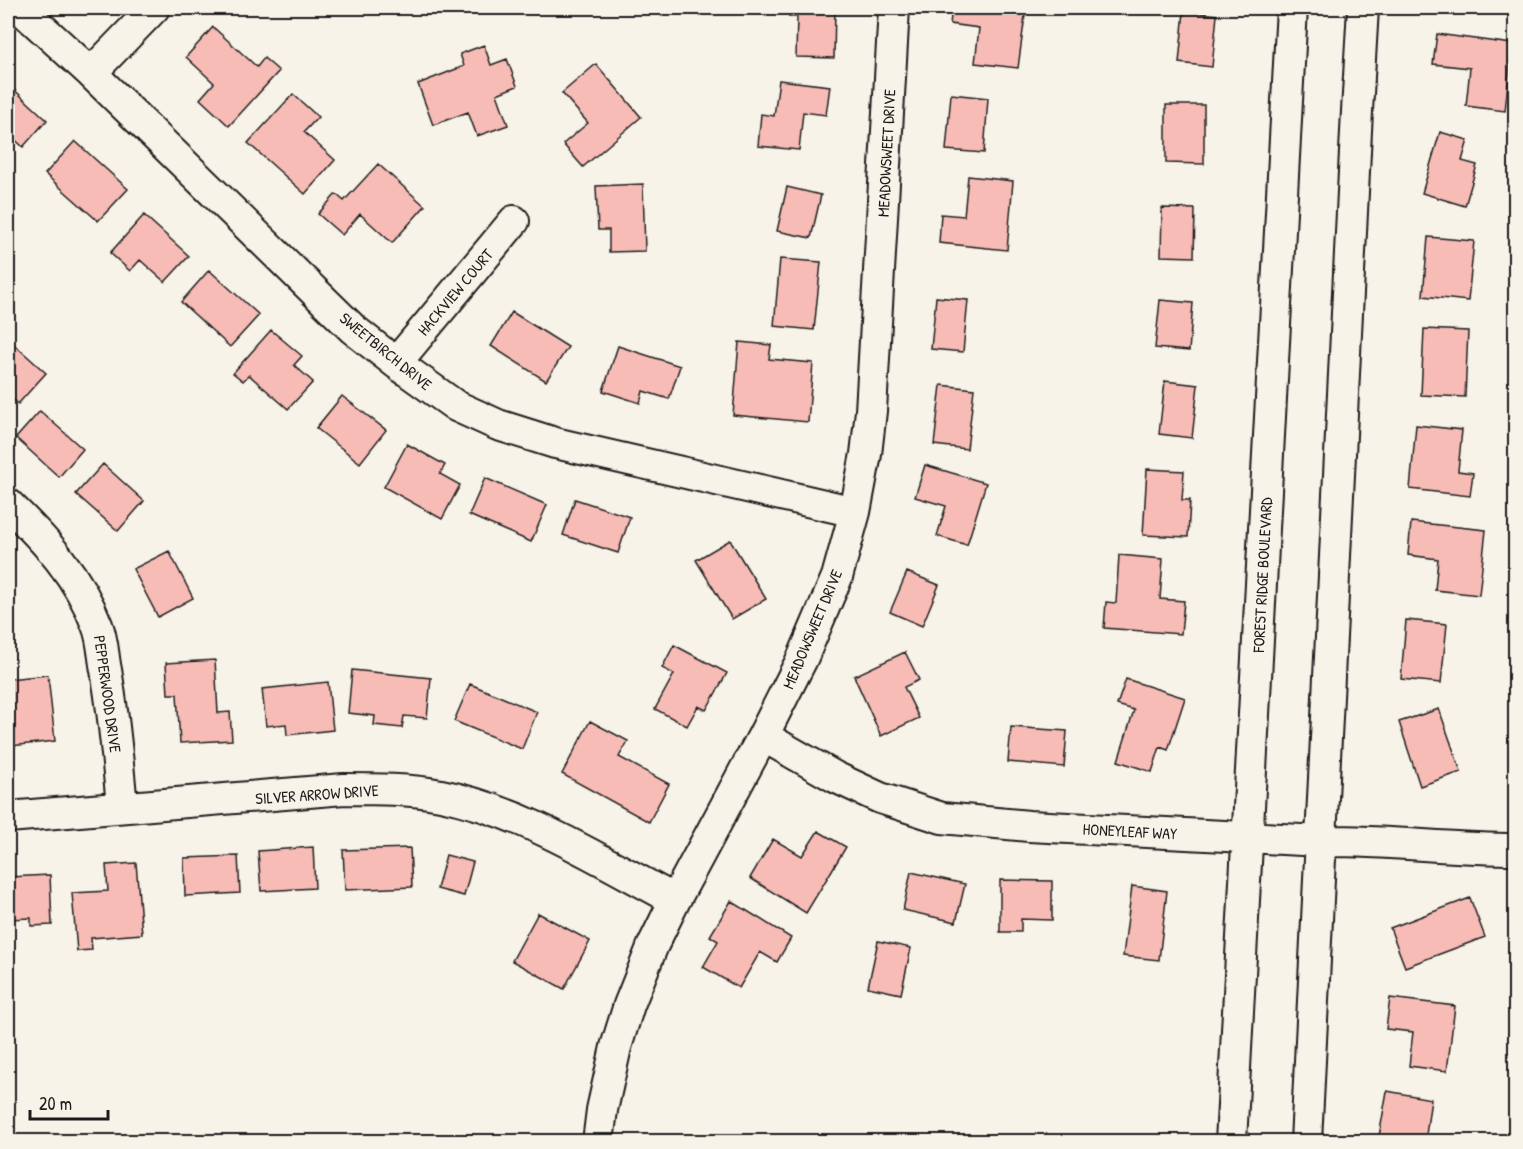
<svg xmlns="http://www.w3.org/2000/svg" width="1523" height="1149" viewBox="0 0 1523 1149" font-family="'Patrick Hand',sans-serif">
<style>
.building{fill:#f8bcb6;stroke:#1c1c1c;stroke-width:1.5}
.lines{fill:none;stroke-linecap:round;stroke-linejoin:round}
.street-casing{stroke:#1c1c1c;stroke-width:34}
.street{stroke:#f7f3e8;stroke-width:30}
.labels{text-anchor:middle;dominant-baseline:central;stroke-width:4.5;stroke-linejoin:round;paint-order:stroke}
.street-label{font-size:16px;fill:#1c1c1c;stroke:#f7f3e8}
</style>
<rect width="100%" height="100%" fill="#f7f3e8"/>
<filter id="ink" filterUnits="userSpaceOnUse"><feTurbulence type="fractalNoise" baseFrequency=".0167" numOctaves="2"/><feDisplacementMap in="SourceGraphic" scale="12" xChannelSelector="R" yChannelSelector="G"/><feConvolveMatrix kernelMatrix="1 2 1 2 8 2 1 2 1" color-interpolation-filters="sRGB"/></filter>
<g filter="url(#ink)">
<path class="building" d="M789,8H835L834,58L796,57L797,17H789Z
M952,8H1026L1018,68L975,63L979,28L950,24Z
M1184,11L1217,15L1212,67L1179,63Z
M213,27L257,67L264,58L279,71L229,126L200,99L214,83L186,57Z
M1437,34L1512,44L1505,111L1466,106L1470,68L1433,64Z
M484,45L491,65L507,59L517,86L497,94L508,125L477,136L468,112L433,125L418,84L464,66L460,54Z
M596,64L641,117L583,167L563,144L588,123L562,93Z
M779,80L830,86L826,115L803,112L799,150L758,146L761,114L774,116Z
M8,84L47,120L23,147L8,133Z
M293,94L318,117L304,132L335,160L305,194L248,143Z
M951,94L988,98L984,153L946,150Z
M1166,105H1204V164L1166,163Z
M1440,132L1468,140L1462,161L1477,165L1465,206L1422,193Z
M75,141L128,189L98,221L45,174Z
M378,164L425,206L392,243L360,214L342,235L318,214L336,194L344,201Z
M968,176L1013,181L1007,250L939,243L941,214L964,216Z
M643,184L645,251L609,252V230H598L596,186Z
M787,187L821,195L811,238L777,231Z
M1162,208L1195,209L1194,257L1161,256Z
M144,215L189,256L165,282L140,260L130,271L110,253Z
M1428,237L1474,241L1468,301L1423,296Z
M780,259L821,262L814,330L774,326Z
M209,270L259,315L230,347L181,302Z
M936,297L968,300L963,352L931,349Z
M1160,300L1193,303L1189,351L1155,348Z
M512,312L568,347L546,381L491,346Z
M1424,329L1468,331L1465,397L1421,395Z
M271,330L302,356L294,365L313,382L288,409L249,375L243,381L233,373Z
M8,339L46,373L18,404L8,394Z
M739,342L771,345L769,359L813,363L808,422L733,415Z
M618,346L680,366L669,399L643,391L640,403L603,391Z
M1165,381L1198,385L1192,438L1159,434Z
M941,385L974,389L967,449L934,445Z
M342,396L386,430L360,463L316,428Z
M40,411L83,449L59,477L16,438Z
M1416,425L1462,430L1458,471L1473,473L1470,496L1410,489Z
M407,444L445,465L440,474L460,485L442,519L384,487Z
M103,464L144,501L118,531L76,494Z
M925,465L986,483L967,545L937,536L946,506L915,497Z
M1147,469L1184,471L1182,500H1190L1188,537L1143,535Z
M485,478L547,505L531,542L469,515Z
M575,499L630,517L618,553L563,535Z
M1411,522L1486,530L1479,595L1435,590L1438,559L1408,555Z
M730,540L766,599L732,619L696,560Z
M169,551L193,598L158,617L133,569Z
M1119,555L1163,559L1160,599L1184,601L1181,634L1104,628L1106,602L1116,603Z
M907,572L939,585L922,626L890,612Z
M1406,620L1447,624L1441,683L1401,679Z
M674,645L727,673L706,710L698,706L687,726L655,709L674,674L662,668Z
M905,652L919,680L904,687L919,718L881,736L854,676Z
M215,660L218,713L230,712L232,740L180,743L177,694H168L166,663Z
M352,670L431,678L427,718L404,716L402,728L374,725L375,716L348,713Z
M48,675L55,741L11,746L8,718V679Z
M1126,679L1185,698L1168,750L1160,747L1152,772L1118,761L1134,710L1117,705Z
M328,682L333,730L287,735L286,724L266,726L262,689Z
M470,684L537,712L522,749L454,721Z
M1439,709L1461,772L1420,786L1399,722Z
M590,721L628,741L619,757L669,784L649,822L562,774Z
M1011,727L1067,731L1064,767L1008,762Z
M818,831L846,847L806,913L750,878L773,839L802,856Z
M313,847L315,888L261,891L258,851Z
M410,848L412,887L345,890L343,850Z
M446,855L473,862L464,896L437,889Z
M238,856L240,893L185,896L184,858Z
M136,863L142,934L91,938L92,950L77,951L72,893L108,891L106,865Z
M911,872L965,884L956,922L903,910Z
M50,875L52,925L31,926V918L8,919V877Z
M1000,880L1052,881V920L1021,919V932H1000Z
M1132,886L1167,891L1159,960L1123,956Z
M1470,898L1485,937L1405,967L1390,928Z
M731,901L791,938L777,962L760,952L739,988L703,967L718,941L710,936Z
M538,913L590,941L564,989L512,961Z
M878,941L911,948L901,994L868,987Z
M1390,998L1455,1006L1447,1071L1409,1066L1413,1032L1386,1029Z
M1387,1091L1431,1099L1425,1142H1378Z"/>
<g class="lines">
<defs>
<path id="street" d="M20,8L91,73L353,329L396,363L456,406L498,425L555,443L855,512
M91,73L154,8
M396,363L514,221
M8,504C46,541 78,575 97,625C103,639 103,656 106,670C114,716 118,761 122,807
M763,736L835,777L880,798L942,818L1029,826L1321,841C1386,840 1450,849 1516,849
M8,817L344,789C377,789 409,789 441,795C523,811 601,861 675,900
M598,1142L602,1110L616,1047L629,1005L653,945L675,900L763,736L802,659L837,577L855,512L866,454L871,411L894,8
M1231,1142L1292,8
M1306,1142L1357,111L1363,8"/>
</defs>
<use href="#street" class="street-casing"/>
<use href="#street" class="street"/>
</g>
</g>
<g class="labels">
<g class="street-label">
<text transform="translate(886 153) rotate(-87)">MEADOWSWEET DRIVE</text>
<text transform="translate(455 292) rotate(-50)">HACKVIEW COURT</text>
<text transform="translate(386 351) rotate(39)">SWEETBIRCH DRIVE</text>
<text transform="translate(1262 575) rotate(-87)">FOREST RIDGE BOULEVARD</text>
<text transform="translate(812 629) rotate(-67)">MEADOWSWEET DRIVE</text>
<text transform="translate(108 694) rotate(82)">PEPPERWOOD DRIVE</text>
<text transform="translate(317 794) rotate(-4)">SILVER ARROW DRIVE</text>
<text transform="translate(1130 831) rotate(3)">HONEYLEAF WAY</text>
</g>
</g>
<rect width="1523" height="1149" fill="none" stroke="#f7f3e8" stroke-width="30"/>
<rect x="15" y="15" width="1493" height="1119" fill="none" stroke="#1c1c1c" stroke-width="2" filter="url(#ink)"/>
<path d="M30 1110v9h78v-9" fill="none" stroke="#1c1c1c" stroke-width="3"/>
<text x="39" y="1110" font-size="18" fill="#1c1c1c" stroke="#f7f3e8" stroke-width="4.5" paint-order="stroke">20 m</text>
</svg>
